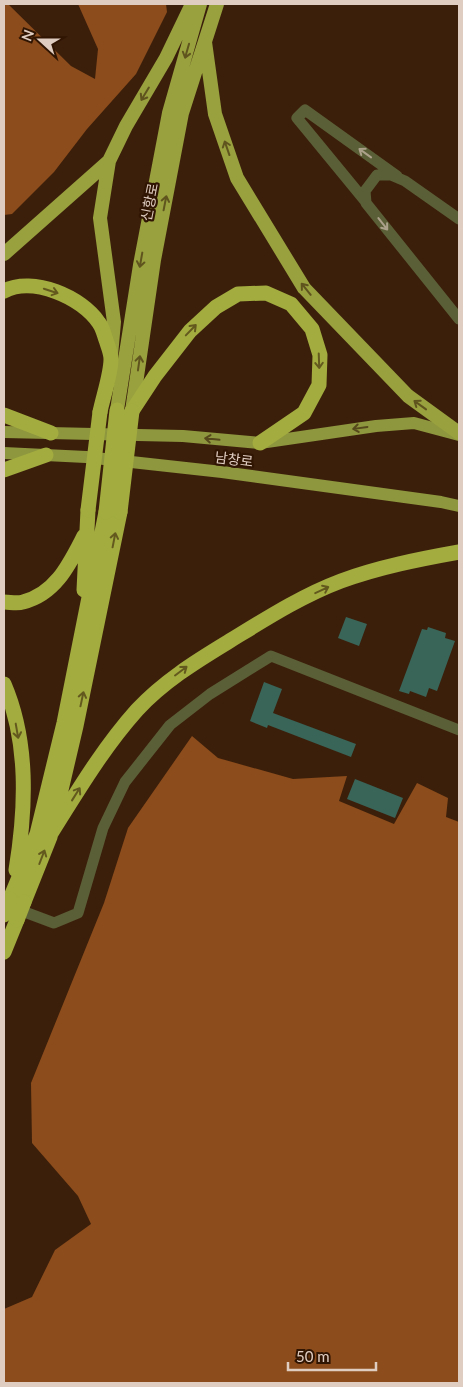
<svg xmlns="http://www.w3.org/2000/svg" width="463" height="1387" viewBox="0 0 463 1387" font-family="Lato,'Noto Sans KR',sans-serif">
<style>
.forest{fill:#8c4c1b}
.building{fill:#396458}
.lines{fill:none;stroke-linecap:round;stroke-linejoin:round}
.minor{stroke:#5b5f37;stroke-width:11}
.primary{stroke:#8e963e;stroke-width:12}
.trunk{stroke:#98a13e;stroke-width:14}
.motorway{stroke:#a2ac3f;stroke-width:15}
.motorway-bridge{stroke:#a2ac3f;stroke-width:15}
.oneway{stroke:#5f541e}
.oneway2{stroke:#aba18a}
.oneway3{stroke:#63591e}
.oneway4{stroke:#56491b}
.labels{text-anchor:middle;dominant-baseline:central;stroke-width:4.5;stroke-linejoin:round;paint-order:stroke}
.street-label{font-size:14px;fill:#e0cdc1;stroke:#301503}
</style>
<rect width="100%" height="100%" fill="#3b1f0b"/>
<path class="forest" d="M4,4H8L71,66L95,79L98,49L78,4H166L167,12L136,74L87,129L54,172L12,214L4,215Z
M192,736L218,758L293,779L347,776L339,801L394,824L417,783L448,798L446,817L459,822V1383H4V1309L32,1297L55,1250L91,1224L78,1196L32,1143L31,1083L104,903L128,828Z"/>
<path class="building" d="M346,617L367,624L359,646L338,638Z
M428,627L446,633L445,638L455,641L437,691L429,688L426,697L410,691L409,694L399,691L422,629L427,630Z
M264,682L282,689L273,713L356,744L351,757L268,725L267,728L250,721Z
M355,779L403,798L395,818L347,799Z"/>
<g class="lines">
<path class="minor" d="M366,202L297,118L305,110L397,176
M459,219L405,181L391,175H377L365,191L366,203L459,319
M14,908L54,923L78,913L103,828L125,782L170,725L210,694L271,656L459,730"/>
<path class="primary" d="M4,432L183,436L260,443L376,426L414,423L459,435
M4,453L86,457L222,472L441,502L459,506"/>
<path class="trunk" d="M205,42L215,114L237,178L304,288L408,396L459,433
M4,254L109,161
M111,356L114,322L100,218L109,161L126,126L166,58L192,4
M117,410L140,265L169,113L200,4
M132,411L154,260L182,113L217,4"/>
<path class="motorway" d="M4,291C33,276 82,297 99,323C103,328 104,335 106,340C108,346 111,353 111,359C111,374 103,397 100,412
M132,411L155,376L190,331L216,307L238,294L266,293L291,304L312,329L320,355L319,385L304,413L260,443
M4,415L51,433
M4,470L46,455
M84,590L88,510
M4,602C10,602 17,604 23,602C56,594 70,563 84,536
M4,684C29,742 26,809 16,870
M50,835C77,792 103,748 137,710C163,682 195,662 228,642C264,620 301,596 341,581C379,567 420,559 459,552
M10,899L37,834L64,723L106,512
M24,902L50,837L76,726L120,512
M4,952L17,920"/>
<path class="motorway-bridge" d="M88,510L100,412
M106,512L117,410
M120,512L132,411
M4,915L10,899
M17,920L24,902"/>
</g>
<defs><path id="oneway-shaft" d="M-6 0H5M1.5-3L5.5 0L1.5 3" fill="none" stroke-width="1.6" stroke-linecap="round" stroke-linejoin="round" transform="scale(1.25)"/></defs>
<g class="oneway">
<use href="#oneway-shaft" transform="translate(187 51) rotate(106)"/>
<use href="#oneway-shaft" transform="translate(145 94) rotate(121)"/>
<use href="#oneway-shaft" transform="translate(227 148) rotate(-109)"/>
<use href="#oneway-shaft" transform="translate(165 203) rotate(-79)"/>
<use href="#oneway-shaft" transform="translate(141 260) rotate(100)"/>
<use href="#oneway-shaft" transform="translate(306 289) rotate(-129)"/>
<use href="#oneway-shaft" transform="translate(139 363) rotate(-82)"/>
<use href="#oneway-shaft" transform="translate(420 405) rotate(-144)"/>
</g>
<g class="oneway2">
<use href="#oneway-shaft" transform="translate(365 153) rotate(-144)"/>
<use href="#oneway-shaft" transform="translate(383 224) rotate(52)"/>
</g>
<g class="oneway3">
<use href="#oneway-shaft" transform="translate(51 291) rotate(18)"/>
<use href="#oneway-shaft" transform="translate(191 330) rotate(-46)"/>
<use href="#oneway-shaft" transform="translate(319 361) rotate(88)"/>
<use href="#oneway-shaft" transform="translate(114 540) rotate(-79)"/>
<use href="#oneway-shaft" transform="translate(322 590) rotate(-25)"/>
<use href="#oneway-shaft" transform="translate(181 671) rotate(-37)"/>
<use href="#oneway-shaft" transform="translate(82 699) rotate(-78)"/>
<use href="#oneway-shaft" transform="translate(17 731) rotate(80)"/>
<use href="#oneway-shaft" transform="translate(76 794) rotate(-58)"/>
<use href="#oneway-shaft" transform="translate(42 857) rotate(-69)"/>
</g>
<g class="oneway4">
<use href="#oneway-shaft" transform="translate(360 428) rotate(172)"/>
<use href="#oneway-shaft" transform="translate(212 439) rotate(-174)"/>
</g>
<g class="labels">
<g class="street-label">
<text transform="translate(149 202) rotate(-79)">신항로</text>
<text transform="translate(234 459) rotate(7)">남창로</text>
</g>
</g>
<rect width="463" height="1387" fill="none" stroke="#e0cdc1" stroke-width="10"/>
<g transform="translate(40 40) rotate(291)" stroke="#301503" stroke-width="4" paint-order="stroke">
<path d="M0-4L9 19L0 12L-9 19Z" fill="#e0cdc1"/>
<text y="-8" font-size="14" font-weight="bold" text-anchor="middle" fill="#e0cdc1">N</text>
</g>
<path d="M288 1362v8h88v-8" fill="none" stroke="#e0cdc1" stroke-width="2.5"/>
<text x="296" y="1362" font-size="15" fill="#e0cdc1" stroke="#301503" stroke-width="4" paint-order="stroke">50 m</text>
</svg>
